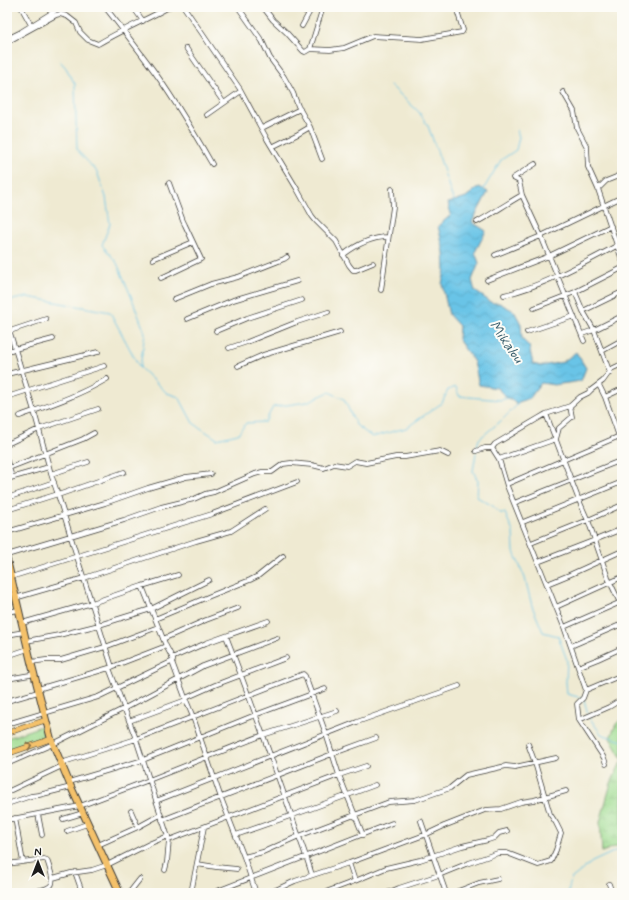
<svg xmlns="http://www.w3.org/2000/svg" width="629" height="900" viewBox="0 0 629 900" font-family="Mynerve,sans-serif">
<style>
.grass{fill:url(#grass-tufts);stroke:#5d7c56}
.wetland{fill:url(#wetland-marsh);stroke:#5d7c56}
.water{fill:url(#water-waves);stroke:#427082}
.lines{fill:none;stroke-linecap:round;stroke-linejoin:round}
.stream{stroke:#69c4e7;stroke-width:1}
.minor-casing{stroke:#3c3b37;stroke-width:5.5}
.major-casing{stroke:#3c3b37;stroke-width:6}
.highway-casing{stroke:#3c3b37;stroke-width:8}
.minor{stroke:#fff;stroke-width:4}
.major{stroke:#f4c16a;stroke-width:5}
.highway{stroke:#f4c16a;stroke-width:6}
.oneway{stroke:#886e43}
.labels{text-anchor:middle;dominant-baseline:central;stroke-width:4;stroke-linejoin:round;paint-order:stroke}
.water-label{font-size:15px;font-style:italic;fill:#3b5f6d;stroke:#fdfcf7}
</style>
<defs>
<pattern id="grass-tufts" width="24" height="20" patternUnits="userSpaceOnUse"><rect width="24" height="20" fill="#9edb8f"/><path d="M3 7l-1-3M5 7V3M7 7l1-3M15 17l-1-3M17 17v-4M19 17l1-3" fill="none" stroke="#88bb7b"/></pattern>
<pattern id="wetland-marsh" width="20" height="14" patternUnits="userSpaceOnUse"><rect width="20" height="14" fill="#9edb8f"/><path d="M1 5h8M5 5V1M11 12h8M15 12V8" fill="none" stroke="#88bb7b"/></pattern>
<pattern id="water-waves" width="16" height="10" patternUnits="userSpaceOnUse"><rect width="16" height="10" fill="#69c4e7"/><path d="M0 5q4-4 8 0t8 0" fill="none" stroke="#5aa8c6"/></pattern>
</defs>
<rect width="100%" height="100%" fill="#fdfcf7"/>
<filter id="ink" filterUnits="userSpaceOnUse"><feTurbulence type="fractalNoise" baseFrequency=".025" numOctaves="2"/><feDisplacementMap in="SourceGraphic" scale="8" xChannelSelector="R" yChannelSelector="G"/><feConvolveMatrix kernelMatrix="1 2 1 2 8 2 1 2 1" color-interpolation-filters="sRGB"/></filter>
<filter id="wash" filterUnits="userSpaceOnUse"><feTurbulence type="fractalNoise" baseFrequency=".012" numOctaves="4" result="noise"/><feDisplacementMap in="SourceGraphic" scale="16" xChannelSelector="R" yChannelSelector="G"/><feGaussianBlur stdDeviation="0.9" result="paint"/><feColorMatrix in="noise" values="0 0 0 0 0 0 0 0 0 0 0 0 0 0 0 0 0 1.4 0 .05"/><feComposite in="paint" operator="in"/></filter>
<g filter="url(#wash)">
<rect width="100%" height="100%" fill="#efead2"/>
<path class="grass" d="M41,726L44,737L43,739L7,752V738Z"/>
<path class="wetland" d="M622,718V759L610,738L616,724Z
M622,760V844L602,852L600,822L611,783Z"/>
<path class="water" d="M479,187L488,192L472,222L486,231L475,252L479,263L472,280L475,291L492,303H499L514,311L521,324L522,339L529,346L533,364L541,366L563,362L576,352L586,368L581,381L554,385L541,383L530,398L516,403L506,397L497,388L479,385L474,362L458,339L459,326L449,315L442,284L445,270L444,252L438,226L451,215L448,203L466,197Z"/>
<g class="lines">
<path class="stream" d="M60,61L66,68L75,84L77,150L97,172L106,197L110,224L102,245L117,263L131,296L145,333L140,368
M390,85L419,112L428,126L441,162L451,194L454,201
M483,190L501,160L516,150L519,137L517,130
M7,301L28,297L110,312L140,368L167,393L179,397L193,423L217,439L238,434L246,423L265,422L273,407L307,402L329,392L344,399L356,425L372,437L406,428L442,403L448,390L456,387L459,396L500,400L508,398
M476,450L479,439L502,420L517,405L518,402
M476,453L473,471L478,481L477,497L493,506L500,513H505L513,532L514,552L525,578L532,606L543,632L558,636L567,660L566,682L567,694L582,698
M584,700L588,714
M589,717L601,734L622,741
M568,893L571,879L592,862L622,848"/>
</g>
</g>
<g filter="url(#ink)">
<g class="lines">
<defs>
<path id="minor" d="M21,7L31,25
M105,7C120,26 134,44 148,63C172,95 192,129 212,164
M133,7L143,21
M184,7L240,89L267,139L297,189L312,216L316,221L336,241L349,265L353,270H356L373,263
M238,7L262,41L270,58L284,77L293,93L298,106L310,127L322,159
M263,7L273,20L286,32L303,51L305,52L310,49L330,50L344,48L373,36L422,39L462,32L463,30L456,7
M296,7L309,13
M302,26L309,13L310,7
M7,39L19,33L61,7
M7,42L56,15L60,14L67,16L76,23L80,32L88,40L98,44C121,30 146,20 169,7
M186,48L224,103
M310,49L323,7
M563,92L574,111L577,128L587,147L588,167L598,189L622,260
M207,115L241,91
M262,128L300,109
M272,147L298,134L310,127
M535,164L513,178L519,181L522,195L541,236L584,341
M598,189L606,181L616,177L622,172
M477,222C492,214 506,204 522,195
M343,255C356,245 372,237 388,237
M495,255L541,236L622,197
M153,259L193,242
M161,278L201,259L185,225L183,221L169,183
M487,280L549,256L611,226
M381,290L393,207L392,189
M504,295C546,285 584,263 622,243
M174,299L211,284L238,277L284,259L287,257
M534,308L575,292L622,268
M583,311L622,292
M187,319L233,300L297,281
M7,323L34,411L51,474L58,495L77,557L112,667
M216,331L247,318L302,300
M7,332L46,319
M527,332L574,316
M582,334L594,330L622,316
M229,348L247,342L297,322L328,312
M7,351L53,339
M602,351L622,340
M238,366L263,355L340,332
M609,370L622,364
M7,374L98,352
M599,385L605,397L622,445
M7,397L104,366
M605,397L622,389
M546,414L578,498L589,523L608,578L622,607
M20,416C50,405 80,395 107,379
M7,444L39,429L98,409
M492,448L495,444L539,418L546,414L570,406L580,397L588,393L591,390L603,381L608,374L610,373L594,330L583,311L575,292
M476,451L485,448H492L499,459L507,486L564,627L586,690L583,698L577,704L579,720L604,758L606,764
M499,459L556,439L559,428L572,417L570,406
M7,461L12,477
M9,468L83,439L94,433
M51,474L88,462
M7,479L49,467
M507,484L622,435
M58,495L124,472
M7,498L54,482
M514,503L622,460
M7,510L58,494
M523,522L622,482
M7,532L105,503L148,488L186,477L211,474
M531,543L588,520L622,505
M7,555L124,520L161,507L194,499L205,494L214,492L255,474L262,472H272L283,464L291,463L312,465L324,468L334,464L347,466L355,461L366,463L396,457H405L440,451L448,455
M538,562L595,540L622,529
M11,577L212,514L297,482
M547,584L569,575L622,551
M15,598L84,578L196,541L231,531L265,509
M556,607L622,577
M7,612L19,610
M155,619L210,596L250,580L258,576L283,556
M22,623L92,603L142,586L178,575
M564,627L621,602
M7,635L24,632
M226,636C249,695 270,754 291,814C298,835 306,854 312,875
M163,639L206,620L238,608
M26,641L59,635L99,625L151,609L209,580
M571,646L622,624
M7,656L28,649
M172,658L206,643L268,621
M31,662L46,660H61L105,647L158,627
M172,662L186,700L193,717L221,798L244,857L256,893
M578,667L598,659L622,648
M109,668L136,739L169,840L167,862L165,870
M7,679L30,675L34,673
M38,689L109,668L166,646
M586,690L622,675
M7,701L38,692
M579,720L609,707L622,699
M129,721L186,700L188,697L215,685L286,658
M7,724L98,697L173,661V659L166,646L142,586
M61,763L136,739L303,674L305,676L326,734L339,775L363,835
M7,764L53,744L125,708L203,666L277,638
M69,782L143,760L255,715L325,689
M7,792L62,766
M156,801L357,722L459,686
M10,803L31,796L39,795L71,787
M131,811L138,827
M38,814L42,835
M15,818L23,862
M63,819L83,813
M7,820L38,814L80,806L149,780L263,735L337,711
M162,820L332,754L376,738
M421,821L446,893
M67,831L87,824
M236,835L310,809L375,785
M169,840L339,775L366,766
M98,845L138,827L160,815
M622,855V856
M244,857L263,852L299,836L389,802L415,800L450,788L466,775L506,766L515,767L556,758
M349,863L355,881
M7,864L44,859L47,860C57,889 55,887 27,893
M197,864L216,867L237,869
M75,872L81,889
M53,878L71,873L92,870L107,865L151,843L168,836
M609,884L612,893
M129,893L140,879
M191,893L204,827
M212,893L392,823
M269,893L295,881L349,863L427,834L444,826L485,810L501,809L521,802L534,800L566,791
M323,893L355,881L386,868L420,860L462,846L488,840L494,838L499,833L507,831
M387,893L399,888L439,875L466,864L498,853H507L538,865L551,861L556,850L561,833L556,823L550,814L535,763L528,744
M453,893L479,883L498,879"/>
<path id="major" d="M7,733L46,720
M7,754L51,739"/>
<path id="highway" d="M7,560L31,662L46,720L51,739L71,787L120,893"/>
</defs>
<use href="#minor" class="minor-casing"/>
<use href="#major" class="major-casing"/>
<use href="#highway" class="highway-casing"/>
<use href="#minor" class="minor"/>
<use href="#major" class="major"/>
<use href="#highway" class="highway"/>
</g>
<defs><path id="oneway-chevron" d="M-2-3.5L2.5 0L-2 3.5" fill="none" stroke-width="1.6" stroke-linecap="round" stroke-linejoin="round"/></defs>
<use class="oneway" href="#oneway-chevron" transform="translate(29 746) rotate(-19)"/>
</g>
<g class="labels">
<g class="water-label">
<text transform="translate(506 342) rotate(55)">Mikalou</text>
</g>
</g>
<rect width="629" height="900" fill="none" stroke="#fdfcf7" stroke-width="24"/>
<g transform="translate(38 862)" stroke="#fdfcf7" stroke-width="3" paint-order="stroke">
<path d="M0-3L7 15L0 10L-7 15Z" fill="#1c1c1c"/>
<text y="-6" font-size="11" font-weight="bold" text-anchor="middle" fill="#1c1c1c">N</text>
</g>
</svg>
